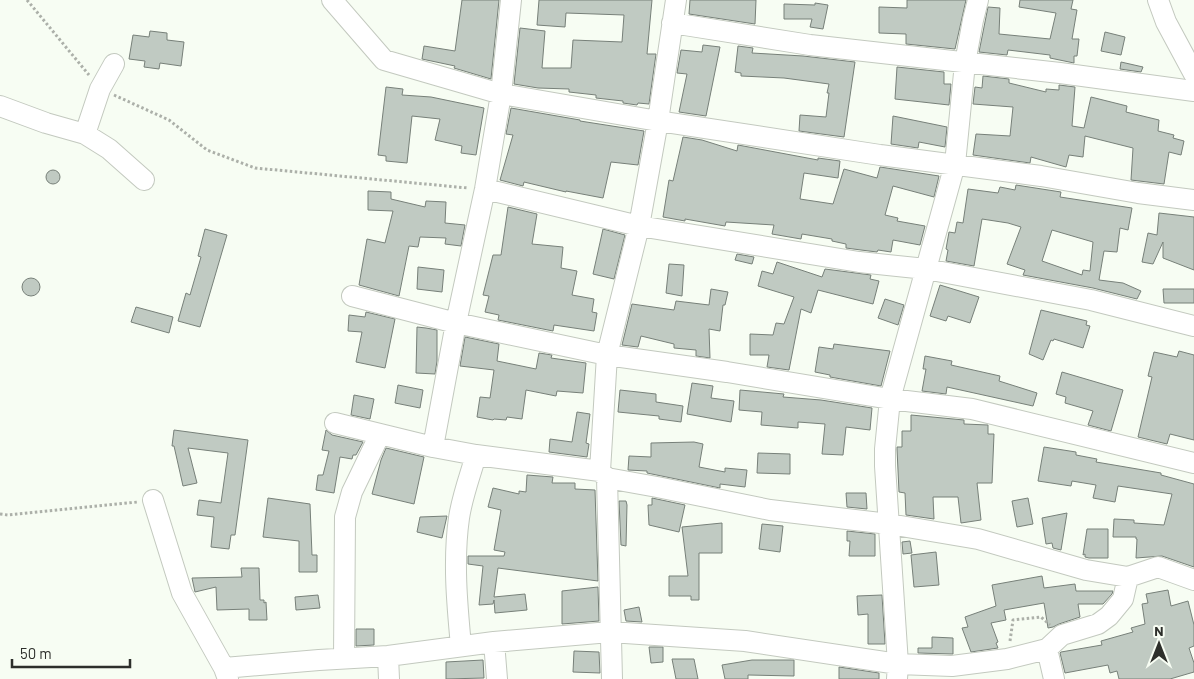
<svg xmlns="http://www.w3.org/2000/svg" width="1194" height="679" viewBox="0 0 1194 679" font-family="Barlow,sans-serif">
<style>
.building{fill:#c0cac2;stroke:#778079;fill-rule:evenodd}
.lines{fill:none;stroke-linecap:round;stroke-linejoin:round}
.minor-casing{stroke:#c3c9bf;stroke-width:22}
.path{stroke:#acb0a9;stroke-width:3;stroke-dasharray:2.5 2.5;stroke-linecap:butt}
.minor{stroke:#fff;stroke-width:20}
</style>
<rect width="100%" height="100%" fill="#f7fdf3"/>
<path class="building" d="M462,0H499L491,79L454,68L455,66L422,59L424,46L455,51Z
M539,0H652L647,54H656L649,104L638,103L637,105L623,103V101L596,98V95L569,92V89L538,88L514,84L520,28L545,31L542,68H571L573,40L622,42L624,15L566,13L565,27L537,25Z
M690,0H756L755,24L689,14Z
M907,0H966L955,49L906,44V34L879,33V7L907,8Z
M1020,0H1073L1071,9L1077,10L1072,39H1079L1077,56H1074V63L1050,58V55L1008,50L1007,55L979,52L988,7L1000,8L999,34L1050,39L1056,13L1019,7Z
M815,3L828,5L823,29L810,27L812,19H784V4L815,5Z
M150,31L167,33V40L184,42L181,66L160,63L159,69L144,67L145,61L129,59L133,35L149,37Z
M1105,32L1125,37L1121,55L1101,51Z
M703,45L720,47L706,116L679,112L687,74L677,73L681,50L702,52Z
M738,46L753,48L752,53L803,56L855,62L844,137L799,131L800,115L826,117L829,93H827L829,84L784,78L741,76V73L735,72Z
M1121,62L1143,67L1141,72L1120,69Z
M897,67L944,72V84H951L949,105L895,99Z
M983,76L1009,79V83L1046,92V89L1059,90V85L1075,87L1072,126L1084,128L1091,97L1127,106L1126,112L1159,120L1158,131L1174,135L1173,138L1184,141L1181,155L1169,152L1164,184L1131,180L1133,148L1085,136L1083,157L1069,155L1066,167L1031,157L1030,163L973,155L976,134L1010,136L1013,107L973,104L975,87L982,88Z
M386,87L403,89L402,95L431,97L484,108L476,155L461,153L462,146L435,140L440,119L412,116L407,163L386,161V156L378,155Z
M511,108L580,120V121L644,131L638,165L611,162L603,198L566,191V192L524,182L523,186L500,180L513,135L506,134Z
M893,116L947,127L945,147L919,142L918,148L891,144Z
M683,137L702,140L737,151L738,145L818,160V158L840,161L838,178L804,173L800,199L833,204L844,169L877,178L880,167L939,176L934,197L893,186L885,215L898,218L897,221L925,226L920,245L893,240L891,252L878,250L877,252L861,250L846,248V244L832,241V239L802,234L801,239L772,234L774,225L726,222L725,226L685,219V221L663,217L669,180L673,181Z
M46 177a7 7 0 1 1 14 0a7 7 0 1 1-14 0Z
M1016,185L1061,192L1060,197L1132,208L1128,230L1120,228L1117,252L1104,251L1099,280L1123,283L1141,291L1137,299L1093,288L1023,275L1025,270L1007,264L1021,227L1008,223L982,219L974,266L946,261L948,250L946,249L949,232L955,233L957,222L963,223L968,189L998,193L1000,187L1015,190ZM1052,230L1093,242L1090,271L1083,270L1082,275L1042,261Z
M368,191L391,192V199L425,207L426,201L446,202L445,223L465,225L461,246L445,244L446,238L420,237L418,247L409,246L399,296L359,285L367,239L385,243L393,211L368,210Z
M508,207L537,214L532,244L563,247L561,268L577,271L572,295L594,299L592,312L597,313L594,331L554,325L553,331L498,320L499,315L485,312L489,296L483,295L493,255H501Z
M1159,213L1194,217V270L1163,258V242L1153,264L1142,262L1148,233L1157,235Z
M205,229L227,235L200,327L178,321L186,293L190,295L201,257L198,256Z
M603,229L625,235L614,279L593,274Z
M737,254L754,257L752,264L735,260Z
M777,262L822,277L825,269L871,275L870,279L879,281L873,304L818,290L811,313L801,309L789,370L767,367L769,355H750V334L773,335L776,323L784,324L794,297L758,286L762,271L773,274Z
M669,264L684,265L682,296L666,293Z
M418,267L444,270L442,292L417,289Z
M22 287a9 9 0 1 1 18 0a9 9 0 1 1-18 0Z
M940,285L979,297L970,323L948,316L946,321L930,316Z
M711,289L728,292L725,305H723L720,331L709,329L710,358L696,356V350L674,348V344L641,336L638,347L622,345L632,304L674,310L676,301L709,305Z
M1163,289H1194V303H1164Z
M885,299L904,305L898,325L878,318Z
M136,307L173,317L169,333L131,322Z
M1041,310L1087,321L1086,325L1090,326L1083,348L1054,339L1053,341L1051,340L1043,360L1029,354Z
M366,312L395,319L385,368L356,362L362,332L348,331L349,315L365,317Z
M417,327L426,328L437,330V361L435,374L416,373Z
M465,337L499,344L497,361L536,369L539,353L552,355L551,358L586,363L583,393L557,391L556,396L526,390L522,419L507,417L506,420L494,419L493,420L477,417L480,397L490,398L494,370L460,366Z
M834,344L890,351L881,386L830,377V375L815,372L819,347L833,349Z
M1179,351L1194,355V440L1170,434L1167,444L1138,437L1152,377L1148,376L1154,352L1177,357Z
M925,356L952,361L951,365L1000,376L999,381L1037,393L1033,406L947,387L946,394L922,391L926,369H923Z
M1062,372L1123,390L1111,431L1088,425L1093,411L1065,403L1066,397L1056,394Z
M692,383L713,386L711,398L734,401L731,422L687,414Z
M398,385L423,390L420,408L395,403Z
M620,390L656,394V402L683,406L681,422L659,419V416L618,412Z
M740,390L784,394L783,397L821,400L872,408L870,430L846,427L843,455L822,454L825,424L798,422V428L761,425L762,412L739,410Z
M354,395L374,399L370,419L351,415Z
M577,412L590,414L586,443L589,444L587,457L549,452L550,439L572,442Z
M911,415L964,420V424L988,425V434H994L992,483H977L981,520L961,523L958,497H933L934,519L906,515L905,493L899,492L897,449V447H902V431H911Z
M174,430L248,440L235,535H231L229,549L211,547L214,517L197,515L199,500L221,503L228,453L188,448L197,483L183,486L174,446H172Z
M326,430L332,435L363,442L356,455H353L352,459L340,457L334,493L316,490L318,475H323L329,451L322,450Z
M694,442L703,444L699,467L725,472V468L747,470L745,487L720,484V488L647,473V471L628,470L629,456L651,457V443Z
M1044,447L1076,452V455L1097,459L1096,462L1161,473V475L1194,484V567L1162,556L1136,558L1137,539H1136V537H1113L1114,519L1134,520V523L1164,525L1172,494L1118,486L1115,502L1093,498L1096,485L1072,481L1071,486L1038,481Z
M386,448L424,457L414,504L372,494L381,460Z
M758,453L790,454V474L757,473Z
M527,475L553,477L552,483H575V489L595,490L598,581L498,568L494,597L525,594L527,610L495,613L494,600L493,604L479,605L483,566L468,564V556H504L505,552L494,550L501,510L488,507L493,488L519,494V491L526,492Z
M846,493H866L867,509L847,507Z
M268,498L310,504L312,555H317V572H299V541L263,537Z
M652,498L685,505L679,532L649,525L648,505H652Z
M1028,498L1033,524L1017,527L1012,501Z
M619,501H626L627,505L626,546L621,545Z
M1067,513L1061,550L1053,548L1052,543L1046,544L1042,518Z
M447,516L442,538L417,532L420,517Z
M722,523V553H699V600H691V596H669V576H688L682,527Z
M762,524L783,526L780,552L759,549Z
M1087,529H1108V558H1089L1085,557V554L1083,555Z
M847,531L875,534V556H849L850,541H847Z
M910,541L912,553L903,554L902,542Z
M936,552L939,585L914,587L911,555Z
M241,568H259L260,600H264V603L266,602L267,620H249V609L217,610L216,587L195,592L192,578L242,577Z
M1042,576L1044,588L1075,584L1076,591H1113L1112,594L1103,604H1078L1080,617L1059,624L1053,627L1048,628L1044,603L1004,610L1006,620L991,623L998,642L996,643L998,648L971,652L962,628L968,627L965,617L996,606L992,585Z
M598,587L599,621L562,624V591Z
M1168,590L1171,606L1188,601L1194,625V646L1189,648L1194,663V672L1170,679H1119L1117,671L1110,673L1108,665L1065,673L1060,653L1061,652L1102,645L1101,641L1133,632L1131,628L1145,624L1142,604L1148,603L1146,594Z
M318,595L320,608L296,610L295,597Z
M882,595L885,644H868V614L858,615L857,596Z
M639,607L642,622L626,621L624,610Z
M356,629H374V645L356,646Z
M932,637L953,638V654L918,653V648H932Z
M649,647H663V662L651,663Z
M574,651L599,652L600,673L573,672Z
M672,659H694L698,679H676Z
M483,660L484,678L446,679V662Z
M752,660H794V676L748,675V679H725L722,665Z
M839,667L879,673V679H839Z"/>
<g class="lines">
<defs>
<path id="minor" d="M332,0L384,60L501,94L658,121L880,155L1041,176L1138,193L1194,200
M511,0L501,94L485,189L456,323L433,447L476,455L600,471L607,478L657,487L770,510L889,524L978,539L1086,570L1128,577L1158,567L1194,580
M1158,0L1166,22L1194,74
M672,23L810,45L1060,73L1194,91
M0,106L46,123L85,134L109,149L144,180
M85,134L100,89L114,64
M485,189L639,226L859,262L926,269L1091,300L1194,326
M352,296L456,323L607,355L727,372L890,399L972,409L1194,463
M335,423L433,447
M600,471L607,355L639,226L658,121L676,0
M607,478L612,679
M153,500L182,593L224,668L228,679
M494,642L497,679
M461,646C457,604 453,560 459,518C462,497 470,476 476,455
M1047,649L1054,679
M388,656L389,679
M344,658L345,517L352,492L380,434
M224,668L319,660L388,656L494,642L610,632L745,641L898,664L952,666L1007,659L1047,649L1062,635L1098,624L1109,616L1123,599L1128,577
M897,679L898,664L885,466V449L890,399L955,164L965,63L973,20L978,0"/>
</defs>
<use href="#minor" class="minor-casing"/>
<path class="path" d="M27,0L89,75
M114,95L169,120L207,150L255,168L468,188
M0,514L8,515L138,502
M1010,641L1013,620L1041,617L1050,625"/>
<use href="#minor" class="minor"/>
</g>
<g transform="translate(1159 644)" stroke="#f7fdf3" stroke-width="4" paint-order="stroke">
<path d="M0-4L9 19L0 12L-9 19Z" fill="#2d2f2b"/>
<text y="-8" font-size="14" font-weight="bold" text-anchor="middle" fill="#2d2f2b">N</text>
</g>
<path d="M12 659v8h118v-8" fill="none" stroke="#2d2f2b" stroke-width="2.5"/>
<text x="20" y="659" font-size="15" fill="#2d2f2b" stroke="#f7fdf3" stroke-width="4" paint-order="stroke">50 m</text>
</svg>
